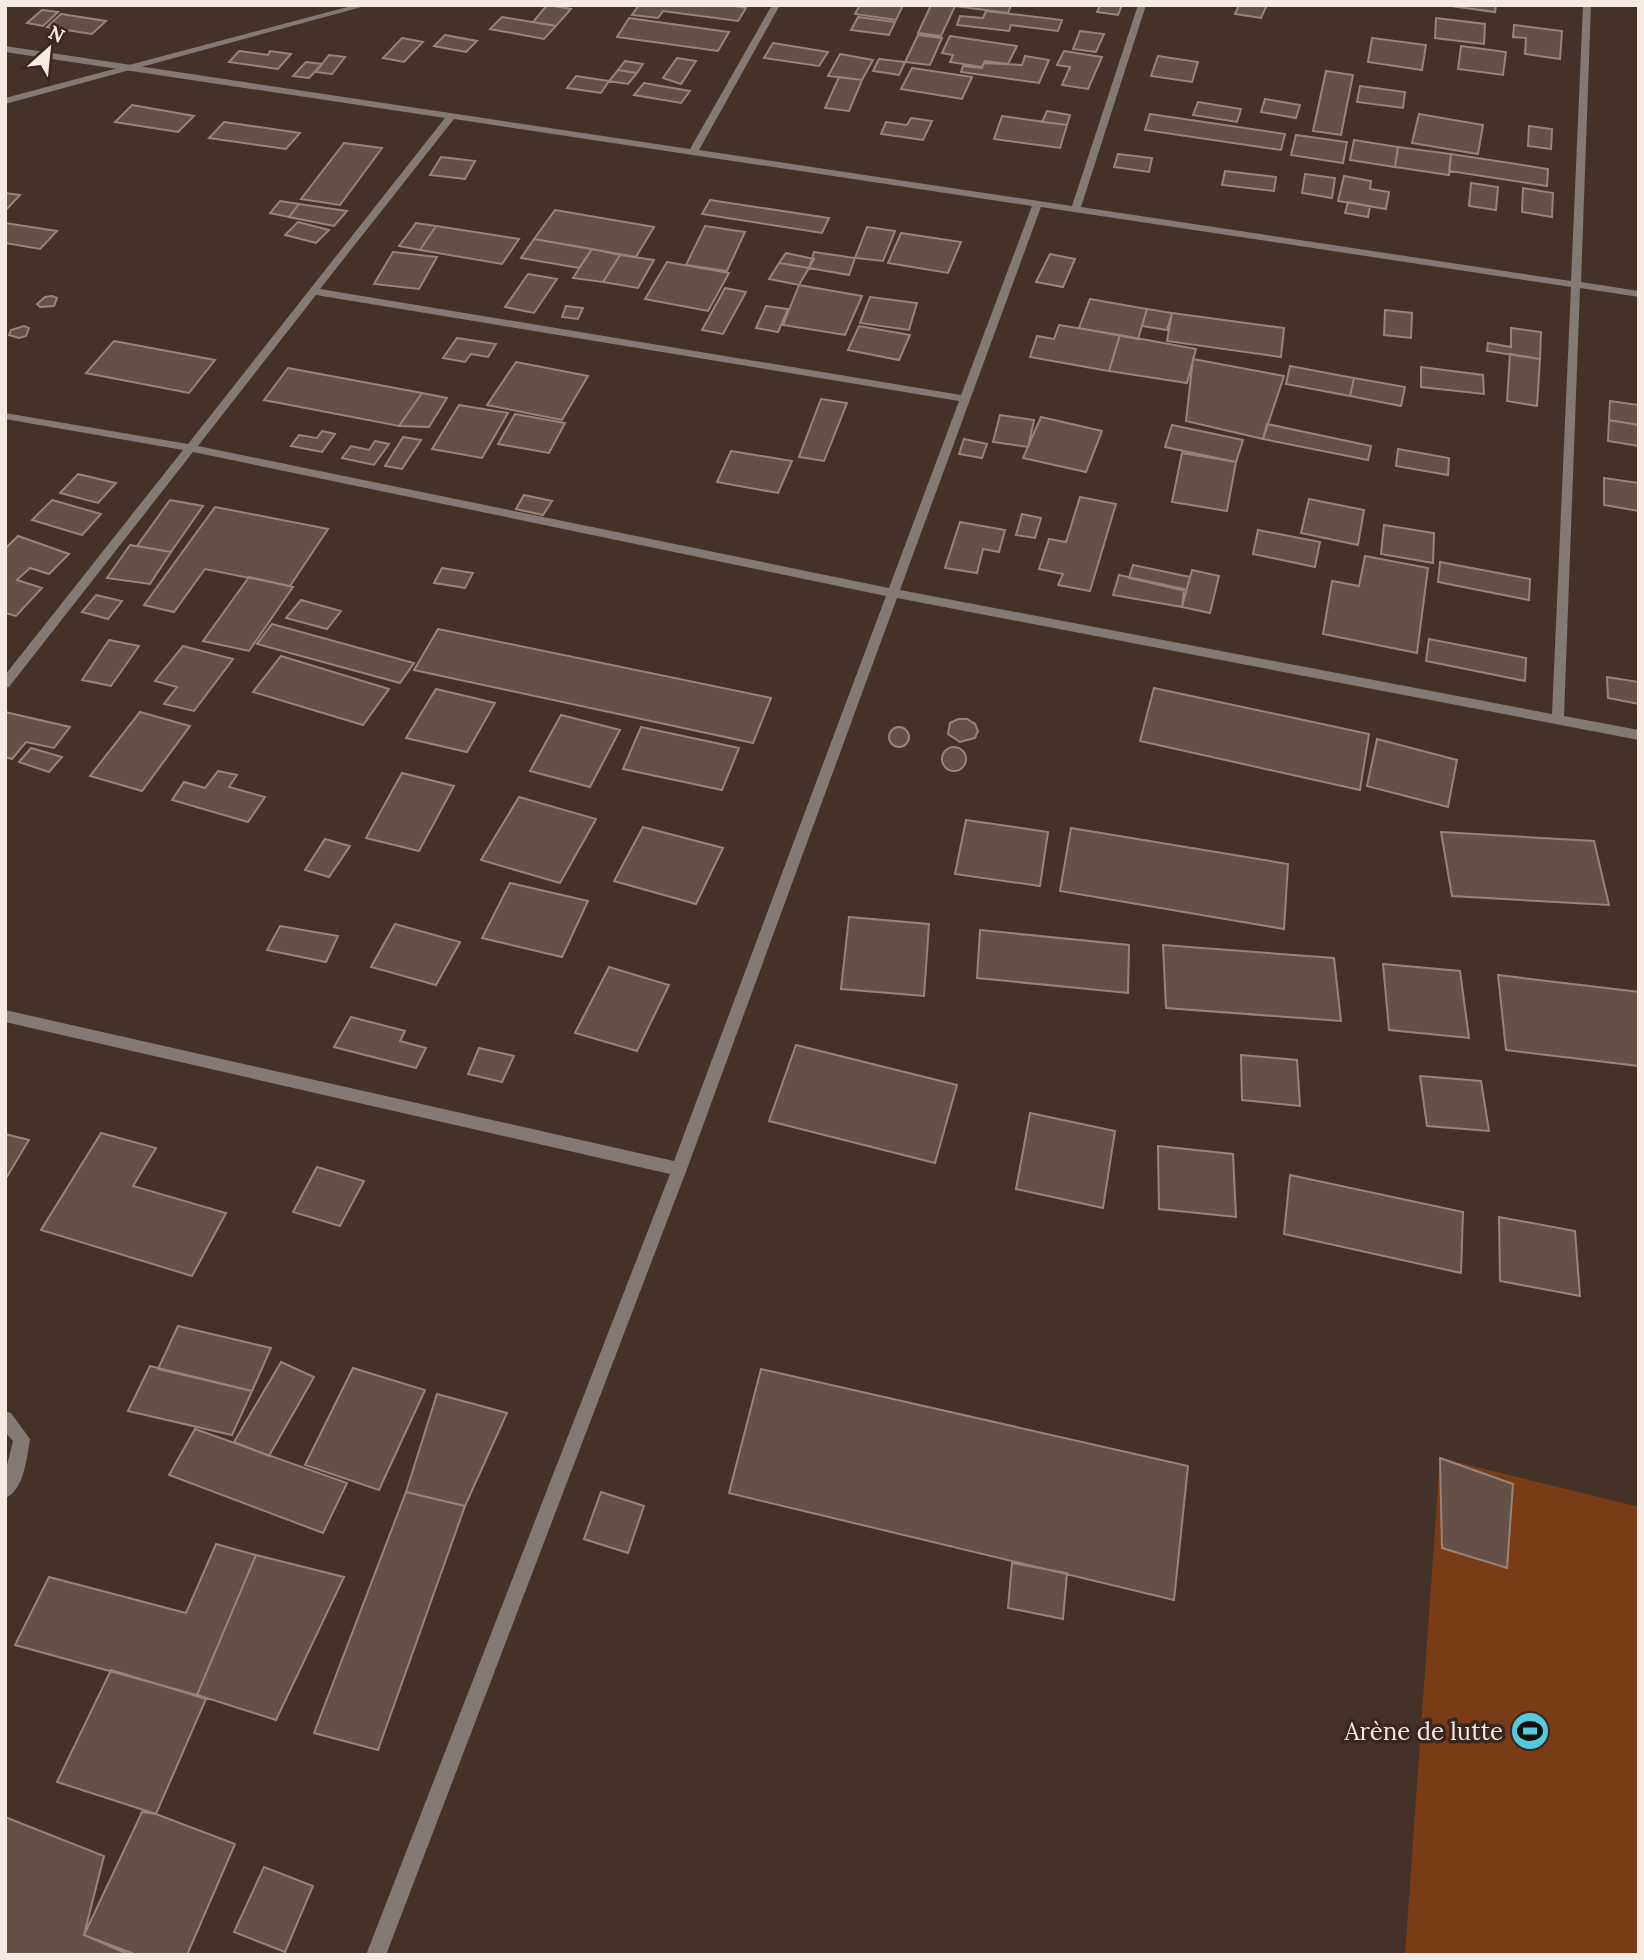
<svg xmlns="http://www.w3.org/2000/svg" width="1644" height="1960" viewBox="0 0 1644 1960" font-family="Lora,serif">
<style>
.green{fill:#7a3c16}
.building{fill:#645046;stroke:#998379;stroke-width:2}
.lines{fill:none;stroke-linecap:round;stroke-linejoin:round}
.minor{fill:#837975;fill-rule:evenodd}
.tertiary{fill:#837975;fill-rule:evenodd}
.labels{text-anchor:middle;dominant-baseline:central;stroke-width:7;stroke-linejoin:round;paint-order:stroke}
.near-poi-label{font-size:24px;fill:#f6eae4;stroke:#39281f;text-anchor:end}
</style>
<rect width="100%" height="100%" fill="#443229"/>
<path class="green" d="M1440,1458L1639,1507V1955H1405Z"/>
<path class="building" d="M547,5H549L571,9L556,26L533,22Z
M639,5H728L746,8L738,21L663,11L658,18L632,15Z
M860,5L876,6L903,5L896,20L855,14Z
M931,5H1011L1008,13L955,6L941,36L918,33Z
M1100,5H1122L1118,15L1097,12Z
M1239,5H1267L1261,18L1235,14Z
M1444,5H1496L1495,12Z
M42,10L58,12L43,26L27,23Z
M986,11L1062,20L1058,31L1011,25L1009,31L957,25L960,16L983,18Z
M61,14L106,21L92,34L47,27Z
M502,17L556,26L544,39L490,29Z
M858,17L895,22L889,35L851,30Z
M629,18L729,32L718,51L617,37Z
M1436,18L1485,24L1484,44L1435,38Z
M1514,25L1562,31L1560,59L1525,54L1526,38L1513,37Z
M1080,31L1104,34L1096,52L1073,49Z
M445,35L477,41L466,52L434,46Z
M918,35L942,38L930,65L905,62Z
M950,36L1017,46L1008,64L985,61L982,67L950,62L953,55L942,53Z
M402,38L423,42L404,62L383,58Z
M1372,38L1426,45L1422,70L1368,62Z
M773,43L828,52L819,66L764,58Z
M1461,46L1506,52L1503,75L1458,69Z
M239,51L268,55L270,51L291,54L278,69L229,62Z
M1064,51L1102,57L1088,89L1062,85L1070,67L1057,65Z
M840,54L873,60L862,80L828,76Z
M329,55L345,57L332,74L316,72Z
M1025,56L1049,60L1039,83L961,72L963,66L982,68L984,63L1022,65Z
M1158,56L1198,62L1192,82L1151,76Z
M677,58L696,61L681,84L663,78Z
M879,59L905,62L899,75L873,71Z
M625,61L643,64L637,73L618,70Z
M306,62L322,64L309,78L293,76Z
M912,68L972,77L962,99L901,89Z
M618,70L637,73L628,84L609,81Z
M1326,71L1353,75L1341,135L1313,131Z
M576,76L609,81L601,93L567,88Z
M839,77L862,80L849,111L825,108Z
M644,83L690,91L681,103L634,95Z
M1360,86L1405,92L1403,108L1357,102Z
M1265,99L1300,105L1296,118L1261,112Z
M1198,102L1241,109L1237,122L1193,115Z
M132,105L194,116L178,132L115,122Z
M1047,111L1070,115L1067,125L1042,122Z
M1150,114L1285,134L1281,150L1145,130Z
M1419,114L1483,125L1478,154L1412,143Z
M1002,116L1067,125L1060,148L994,139Z
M911,118L932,121L923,140L881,134L886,122L907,125Z
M224,122L300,133L286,149L209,138Z
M1529,126L1552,129L1551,149L1528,146Z
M1296,135L1347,142L1343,163L1291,155Z
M1354,140L1398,147L1395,167L1350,160Z
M344,143L382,148L340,205L301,199Z
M1398,147L1451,154L1449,175L1395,167Z
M1118,154L1152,158L1149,172L1114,167Z
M1451,154L1548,169L1547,186L1449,171Z
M441,157L475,161L465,179L430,175Z
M1225,171L1276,177L1274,191L1222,185Z
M1305,174L1335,178L1332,198L1302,193Z
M1344,176L1371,181L1370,189L1389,192L1386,209L1338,201Z
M1471,183L1498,187L1496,210L1469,206Z
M1523,188L1553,193L1552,217L1522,212Z
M5,193L20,195L5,211Z
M710,200L829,218L822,233L702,214Z
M280,201L299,204L289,217L270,213Z
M1348,202L1370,206L1368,217L1345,213Z
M299,204L347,211L334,226L289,217Z
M555,210L654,227L636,257L534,239Z
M298,222L329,230L316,243L285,235Z
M5,223L57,231L40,249L5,243Z
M416,223L436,226L420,250L399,246Z
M436,226L519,239L502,264L420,250Z
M705,226L745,232L727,271L686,265Z
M867,227L895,231L883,261L855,258Z
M901,233L961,242L948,273L888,263Z
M534,239L592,249L579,268L521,258Z
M592,249L620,255L603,282L573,278Z
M393,252L437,257L419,289L374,284Z
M814,252L855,258L849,275L809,268Z
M786,253L814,259L809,268L779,263Z
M1050,254L1075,259L1063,287L1036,282Z
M620,255L654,260L638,288L603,282Z
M667,262L729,273L708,311L645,299Z
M779,263L809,268L799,285L769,279Z
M528,274L557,279L534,313L505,307Z
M799,285L862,296L845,335L783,325Z
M725,288L746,292L723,334L702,330Z
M52,296L57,298L54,306L40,307L37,304L45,297Z
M870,297L917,303L909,330L860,323Z
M1090,299L1147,309L1138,339L1079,328Z
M566,306L583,308L578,319L562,317Z
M766,306L788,309L778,332L756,328Z
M1147,309L1172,313L1167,330L1142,326Z
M1385,310L1412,313L1411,338L1384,335Z
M1172,313L1284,328L1281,357L1167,341Z
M1059,325L1120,335L1109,371L1030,357L1037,336L1054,339Z
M24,326L29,328L26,336L19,338L9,335L11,330Z
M859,326L910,335L899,360L848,350Z
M1511,328L1541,332L1540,359L1487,351L1488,343L1511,347Z
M1120,335L1196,349L1187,383L1109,371Z
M457,338L496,344L488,357L471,354L465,362L443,358Z
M114,341L215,360L189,393L86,373Z
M1510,354L1540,359L1537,406L1507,401Z
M1193,359L1284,376L1263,439L1186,421Z
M516,362L588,376L562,420L487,405Z
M1290,366L1354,378L1350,396L1286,384Z
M1421,367L1483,375L1484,394L1421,387Z
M288,368L422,393L399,426L264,400Z
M1354,378L1405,387L1401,406L1350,396Z
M422,393L447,398L429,427L399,426Z
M821,399L847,403L824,461L799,457Z
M1610,401L1639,405V425L1609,420Z
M459,405L508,413L482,458L432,449Z
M515,414L565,423L549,453L498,444Z
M1000,415L1034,420L1028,447L993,442Z
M1041,417L1102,431L1086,472L1023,458Z
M1609,420L1639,425V446L1608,441Z
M1267,424L1371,446L1368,460L1263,439Z
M1172,425L1243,440L1236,462L1165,447Z
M322,431L335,434L322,452L291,446L299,435L317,438Z
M403,437L421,440L402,469L385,466Z
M964,439L987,444L982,458L959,454Z
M375,441L389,444L374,465L342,458L351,446L369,450Z
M1398,449L1449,458L1448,475L1396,466Z
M731,451L792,461L778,493L717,482Z
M1182,453L1236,462L1227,511L1172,502Z
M78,474L116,483L98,503L60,493Z
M1604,478L1639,483V511L1604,505Z
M524,495L552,501L543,515L516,509Z
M1080,497L1116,504L1090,591L1058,585L1063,574L1039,569L1049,539L1066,542Z
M1309,499L1364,510L1358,545L1301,533Z
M52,500L101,514L82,535L32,520Z
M170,500L203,506L171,552L137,546Z
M215,507L328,529L290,586L205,569L174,612L144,605Z
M1022,514L1041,518L1035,538L1016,535Z
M960,522L1005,530L999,552L983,549L977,573L945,568Z
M1384,525L1434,533L1433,563L1381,554Z
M1258,530L1320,542L1315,567L1253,554Z
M18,536L69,554L49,574L30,568L17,580L42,588L16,616L5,613V549Z
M130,545L171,552L150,584L107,578Z
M1365,556L1428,568L1417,653L1323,634L1332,581L1359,586Z
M1440,562L1530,579L1529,600L1438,582Z
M1133,565L1190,577L1186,591L1129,578Z
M442,568L473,573L465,588L434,583Z
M1192,570L1219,576L1210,613L1182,607Z
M1119,575L1184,589L1182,607L1113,595Z
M249,577L293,587L249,651L203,641Z
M96,595L122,601L108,619L82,612Z
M301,600L341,611L327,629L286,618Z
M272,624L414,663L400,683L257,644Z
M438,629L771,698L753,743L414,670Z
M1429,639L1526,658L1525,681L1426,661Z
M109,640L139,646L111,686L82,680Z
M183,646L233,659L194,711L164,704L177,687L155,681Z
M281,656L389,689L363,725L253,692Z
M1607,677L1639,682V704L1608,698Z
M1154,688L1369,734L1360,790L1140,741Z
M436,689L495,703L467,752L406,738Z
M5,712L70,727L54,748L26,742L12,759L5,757Z
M140,712L190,726L142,791L90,776Z
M561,715L620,730L590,787L530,771Z
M958,719H967L975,724L978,731L975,738L960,742L948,734L950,723Z
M889 737a10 10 0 1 1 20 0a10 10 0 1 1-20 0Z
M641,727L739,748L722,790L623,769Z
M1377,739L1457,760L1448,807L1367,786Z
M942 759a12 12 0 1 1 24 0a12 12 0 1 1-24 0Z
M31,748L62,757L49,772L19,762Z
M218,771L237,775L229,787L265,797L248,822L172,800L184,782L205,788Z
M402,773L454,786L419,851L366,838Z
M519,797L596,819L560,883L481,860Z
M966,820L1048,832L1040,886L955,874Z
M643,827L723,848L696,904L614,881Z
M1071,828L1288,864L1284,929L1060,891Z
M1441,832L1594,841L1609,905L1452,896Z
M325,839L350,846L329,877L305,870Z
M510,883L588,901L562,957L482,938Z
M849,917L929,924L924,996L841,989Z
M395,924L460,942L436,985L371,967Z
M280,926L338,936L326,962L267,950Z
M980,930L1129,945L1128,993L977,978Z
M1163,945L1334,958L1341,1021L1166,1008Z
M1383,964L1460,971L1469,1038L1389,1030Z
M609,967L669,985L637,1051L575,1033Z
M1498,975L1639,992V1066L1506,1050Z
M351,1017L405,1031L400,1041L426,1048L416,1068L334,1047Z
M796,1045L957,1085L935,1163L769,1121Z
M479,1048L514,1056L502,1082L468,1074Z
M1241,1055L1297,1060L1300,1106L1242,1100Z
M1420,1076L1481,1081L1489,1131L1427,1126Z
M1030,1113L1115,1131L1103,1208L1016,1189Z
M101,1133L156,1148L133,1186L226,1213L192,1276L41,1230Z
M5,1134L29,1140L5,1180Z
M1158,1146L1233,1154L1236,1217L1159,1209Z
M317,1167L364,1181L340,1226L293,1212Z
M1290,1175L1463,1212L1461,1273L1284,1234Z
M1499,1217L1575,1231L1580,1296L1500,1281Z
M178,1326L271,1348L252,1391L158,1369Z
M281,1362L314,1377L269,1456L234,1442Z
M150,1366L252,1391L232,1435L128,1411Z
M353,1368L425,1390L379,1490L305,1465Z
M761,1369L1188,1466L1174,1600L729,1493Z
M437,1394L507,1413L465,1506L406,1492Z
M195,1429L347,1483L323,1533L169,1475Z
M1440,1458L1513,1484L1507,1568L1442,1548Z
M406,1492L465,1506L378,1750L314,1733Z
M601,1492L644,1506L628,1553L584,1539Z
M216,1544L256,1555L197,1695L15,1645L49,1577L186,1613Z
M256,1555L344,1577L276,1720L197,1695Z
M1012,1563L1067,1573L1063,1619L1008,1608Z
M111,1670L206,1699L156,1814L57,1782Z
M142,1812L156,1814L235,1844L187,1955H137L84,1935Z
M5,1817L104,1856L84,1935L130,1955H5Z
M264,1867L313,1886L285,1952L234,1932Z"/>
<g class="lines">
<path class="minor" d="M772,5H780L699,150L1072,206L1138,5H1146L1081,207L1571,281L1583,5H1591L1581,282L1639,291V297L1580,288L1564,716L1639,730V740L897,598L687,1169L386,1955H366L670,1174L5,1022V1010L674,1161L886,596L193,452L9,687L5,688V675L183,450L5,419V413L188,444L445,118L5,52V46L690,149ZM454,119L1032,206L961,395L320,289ZM1041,207L1571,287L1552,714L900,590ZM316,295L959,401L889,588L198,446Z
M5,1411L11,1413L30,1439C27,1457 24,1491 5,1498V1473L13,1441L5,1432Z"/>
<path class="tertiary" d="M355,5H369L5,104V98Z"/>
</g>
<defs>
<symbol id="stadium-disc" viewBox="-11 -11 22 22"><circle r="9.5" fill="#54cadc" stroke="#39281f"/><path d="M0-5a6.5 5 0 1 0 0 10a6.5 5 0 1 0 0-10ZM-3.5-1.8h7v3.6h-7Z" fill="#111"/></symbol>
</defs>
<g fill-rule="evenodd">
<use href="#stadium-disc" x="1508" y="1709" width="44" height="44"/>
</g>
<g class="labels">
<g class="near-poi-label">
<text x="1503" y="1731">Arène de lutte</text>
</g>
</g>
<rect width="1644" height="1960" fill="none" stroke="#f6eae4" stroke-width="14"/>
<g transform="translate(49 49) rotate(27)" stroke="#39281f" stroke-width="5" paint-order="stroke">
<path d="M0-5L12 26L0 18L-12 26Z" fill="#f6eae4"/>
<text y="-10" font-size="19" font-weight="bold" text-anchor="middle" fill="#f6eae4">N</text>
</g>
</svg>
